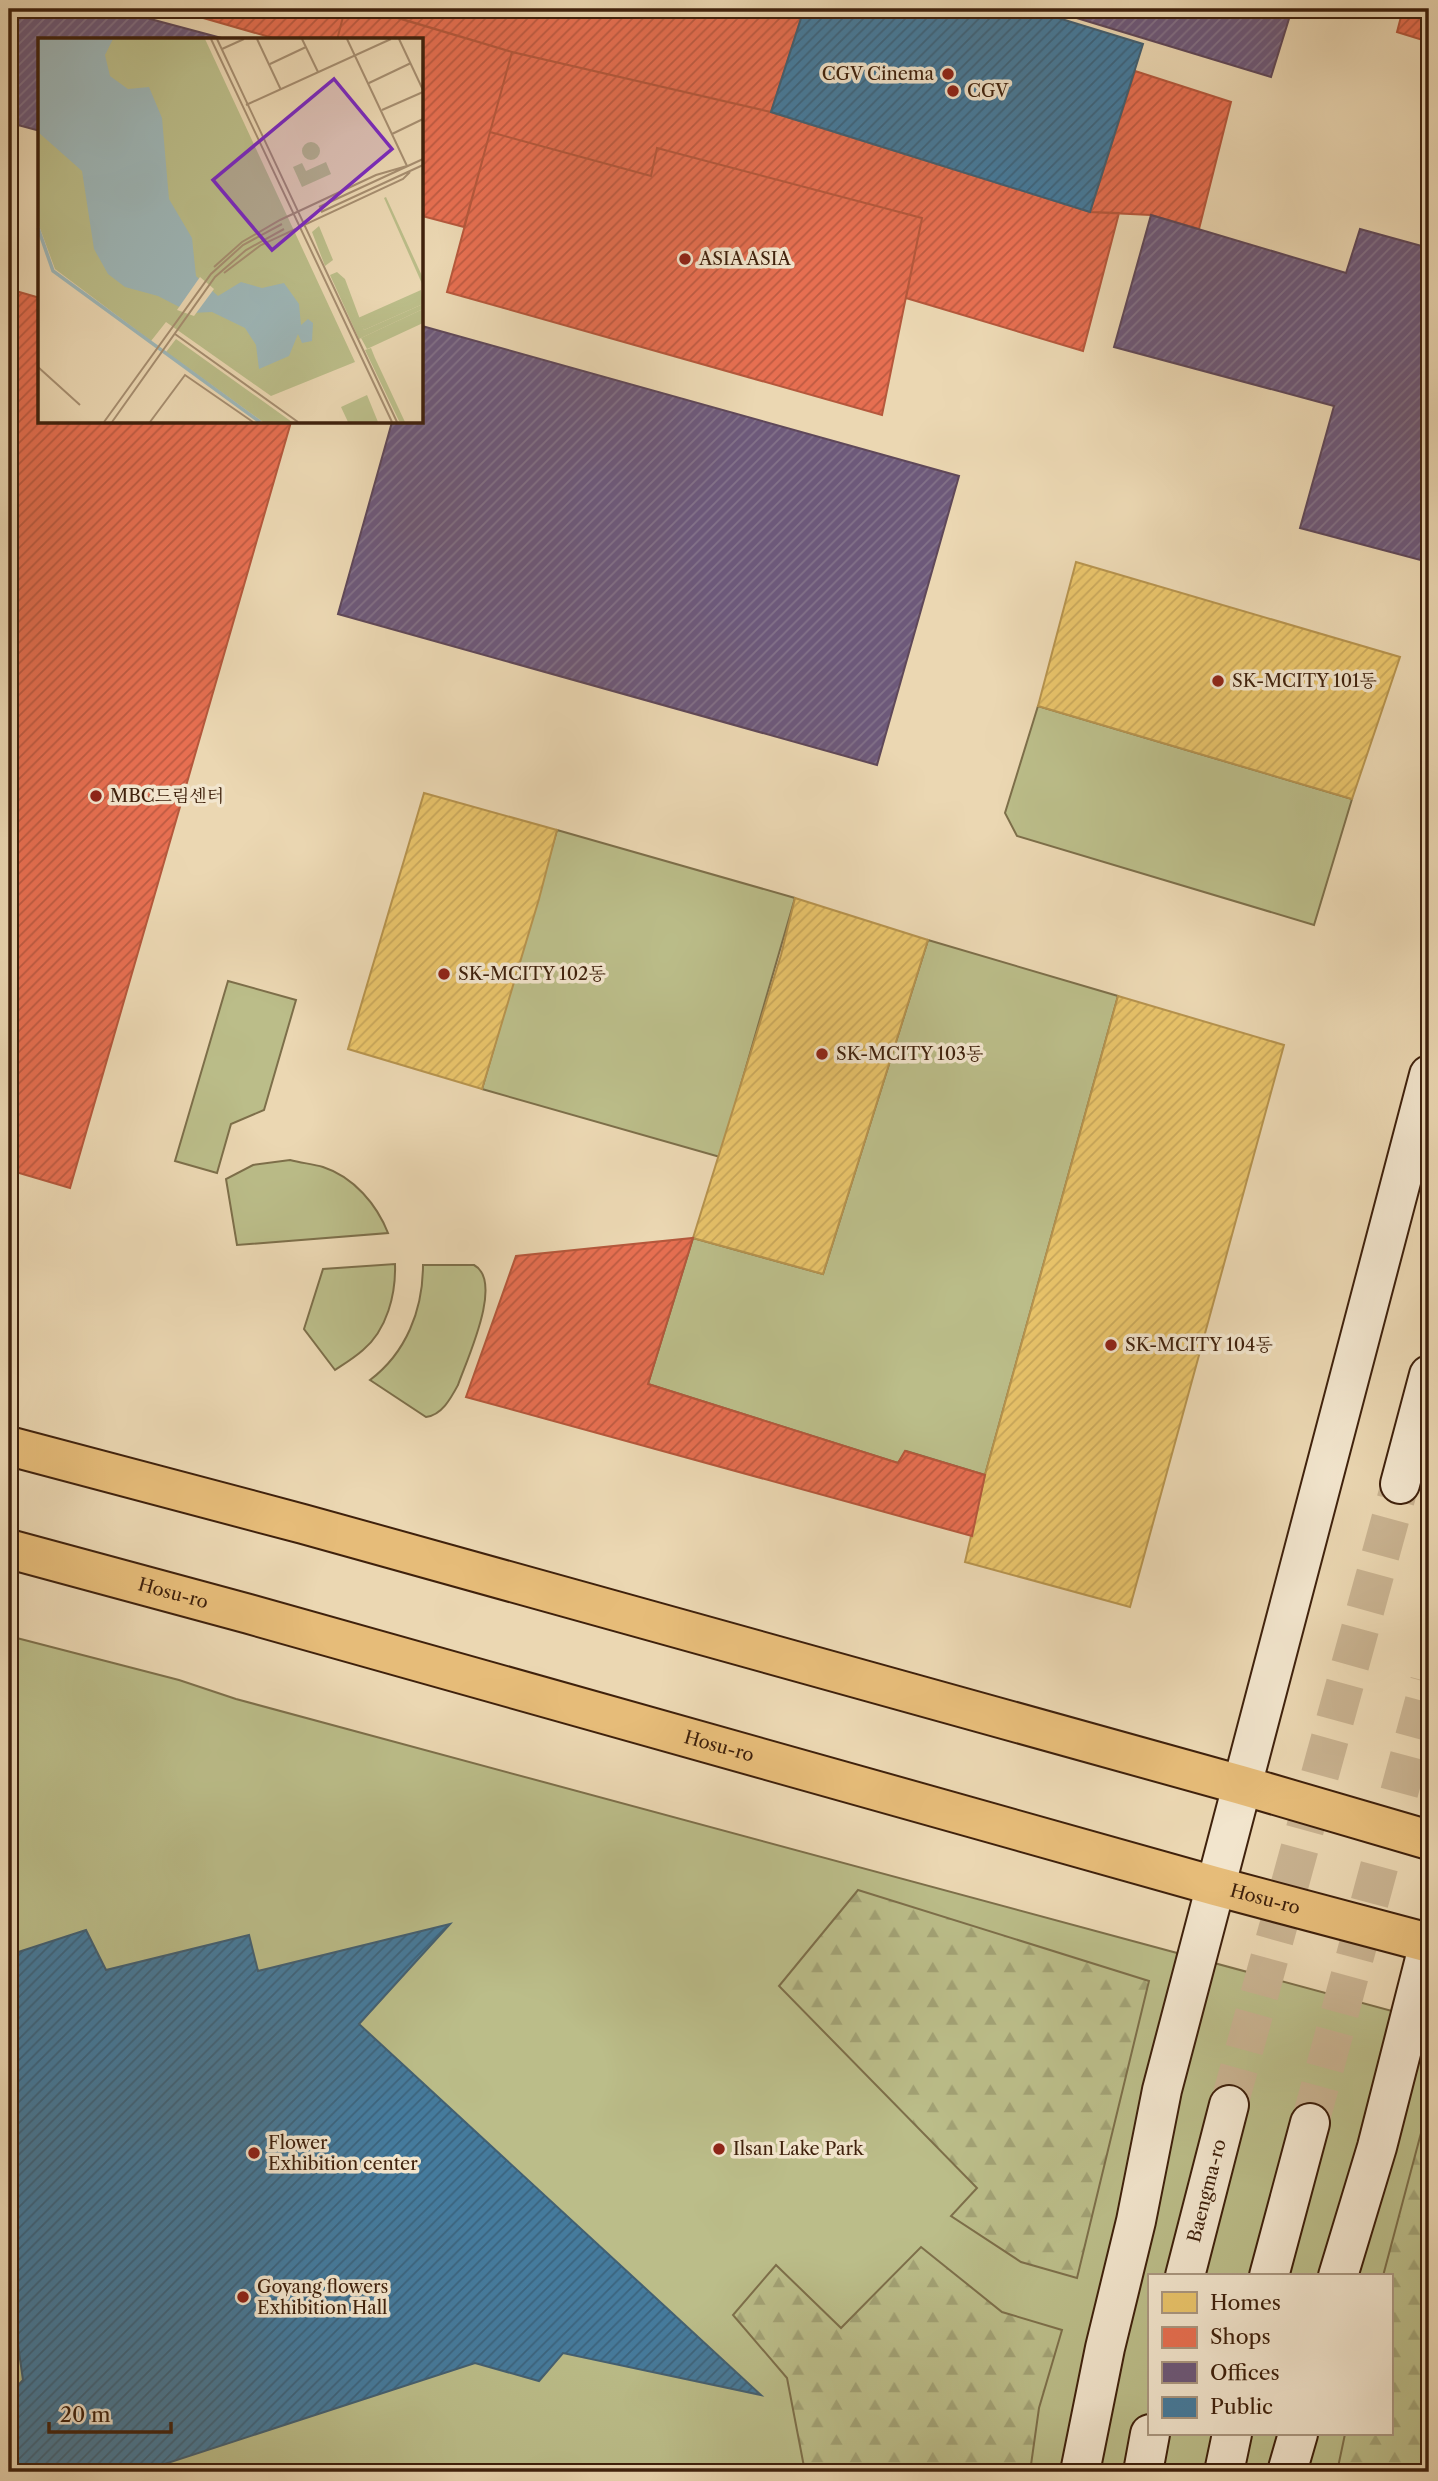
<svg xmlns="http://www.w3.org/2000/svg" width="1438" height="2481" viewBox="0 0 1438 2481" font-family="'Libre Caslon Text','Noto Serif KR',serif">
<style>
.green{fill:#bbbd89;stroke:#7d6f4a;stroke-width:2;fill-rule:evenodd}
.forest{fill:url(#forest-firs);stroke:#7d6f4a;stroke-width:2}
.homes{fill:url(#homes-hatch);stroke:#b6934e;stroke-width:2}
.shops{fill:url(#shops-hatch);stroke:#b5583c;stroke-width:2}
.offices{fill:url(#offices-hatch);stroke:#5f4859;stroke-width:2}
.public{fill:url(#public-hatch);stroke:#436072;stroke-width:2}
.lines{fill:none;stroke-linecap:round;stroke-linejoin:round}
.secondary-tunnel{stroke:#c9b391;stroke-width:38;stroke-dasharray:38 19;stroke-linecap:butt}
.secondary-casing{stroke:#3f210c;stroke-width:42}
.primary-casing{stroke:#3f210c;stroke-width:42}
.secondary{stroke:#f2e5cd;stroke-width:38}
.primary{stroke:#e6bc79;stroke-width:38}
.poi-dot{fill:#8f2418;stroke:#f2e5cd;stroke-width:2.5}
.labels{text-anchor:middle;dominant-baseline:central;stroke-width:7;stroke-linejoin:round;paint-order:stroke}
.poi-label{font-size:18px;fill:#3f210c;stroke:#f2e5cd;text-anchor:start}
.street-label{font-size:18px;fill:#3f210c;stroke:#f2e5cd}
.inset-river{fill:none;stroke:#9eb7b8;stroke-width:3.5}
.inset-road{fill:none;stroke:#a68e70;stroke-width:2}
.view{fill:#7b2cbf;fill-opacity:0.15;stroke:#7b2cbf;stroke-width:3.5}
.inset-edge{fill:none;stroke:#3f210c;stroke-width:3.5}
</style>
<defs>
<pattern id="forest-firs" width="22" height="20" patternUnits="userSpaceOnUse" patternTransform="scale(1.75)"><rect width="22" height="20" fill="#bbbd89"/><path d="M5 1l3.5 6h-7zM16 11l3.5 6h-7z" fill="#a2a275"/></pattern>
<pattern id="homes-hatch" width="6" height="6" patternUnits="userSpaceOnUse" patternTransform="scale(1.75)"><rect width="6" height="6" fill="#e9c46a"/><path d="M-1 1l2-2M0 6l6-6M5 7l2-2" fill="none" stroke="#c9a85b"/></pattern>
<pattern id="shops-hatch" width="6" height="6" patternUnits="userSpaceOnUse" patternTransform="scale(1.75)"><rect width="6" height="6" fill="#e76f51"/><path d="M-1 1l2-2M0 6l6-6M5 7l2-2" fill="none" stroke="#bd5b42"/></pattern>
<pattern id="offices-hatch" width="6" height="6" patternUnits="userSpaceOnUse" patternTransform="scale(1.75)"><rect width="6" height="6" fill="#6d597a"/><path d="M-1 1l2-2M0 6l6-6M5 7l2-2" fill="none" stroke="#837289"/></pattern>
<pattern id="public-hatch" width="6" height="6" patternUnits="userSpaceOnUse" patternTransform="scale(1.75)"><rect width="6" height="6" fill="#457b9d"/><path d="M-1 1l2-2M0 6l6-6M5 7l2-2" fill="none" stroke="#3b647e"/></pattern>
</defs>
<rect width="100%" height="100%" fill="#ebd7b2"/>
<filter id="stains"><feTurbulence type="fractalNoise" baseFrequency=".00286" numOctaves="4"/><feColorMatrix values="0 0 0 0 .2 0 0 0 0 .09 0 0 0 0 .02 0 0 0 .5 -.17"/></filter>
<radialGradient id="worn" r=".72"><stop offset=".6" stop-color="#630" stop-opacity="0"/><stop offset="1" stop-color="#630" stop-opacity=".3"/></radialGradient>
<path class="green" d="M1038,706L1352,799L1314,925L1017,836L1005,813Z
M557,830L795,898L720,1157L482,1089Z
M928,940L1118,996L985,1475L906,1451L898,1463L648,1384L693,1238L823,1274Z
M228,981L296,1000L264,1110L231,1124L217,1173L175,1161Z
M290,1160C301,1163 313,1164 323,1167C354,1177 377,1205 388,1233L237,1245L226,1179L253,1165Z
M395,1264C396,1294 387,1330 363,1350C354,1358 344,1364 335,1370L304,1329L323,1269Z
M423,1265H474C504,1281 467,1359 458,1385C451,1398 442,1415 426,1417L370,1380C406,1353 423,1310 423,1265Z
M9,1636L179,1680L236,1699L1429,2021V2472H9ZM1149,2276H1391V2434H1149Z"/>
<path class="forest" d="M858,1890L1149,1981L1077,2278L1021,2262L951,2216L977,2188L779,1986Z
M1429,2103V2472H1337L1345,2434H1391V2276H1383Z
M921,2247L1002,2312L1062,2330L1039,2408L1030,2472H805L787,2378L733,2315L776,2265L841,2328Z"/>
<path class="homes" d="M1076,562L1400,657L1352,799L1038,706Z
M424,793L557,830L539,899L482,1089L348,1049Z
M795,898L928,940L823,1274L693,1238L781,955Z
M1118,996L1284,1045L1130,1607L965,1562L985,1475Z"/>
<path class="shops" d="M172,9H345L337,40H280Z
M345,9H367L512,52L464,227L422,216V40H337Z
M405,9H804L771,112L512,52L402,19Z
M1403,9H1429V42L1397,32Z
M512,52L771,112L1090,212L1119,213L1083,351L906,298L922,218L657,148L651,176L490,132Z
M1135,71L1231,102L1199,229L1151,215L1090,212Z
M490,132L651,176L657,148L922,218L882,415L447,292Z
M9,289L40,298V422H291L70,1188L9,1170Z
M693,1238L648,1384L898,1463L905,1451L985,1475L972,1536L466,1397L516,1256Z"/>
<path class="offices" d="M9,9H113L229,40H40V131L18,125L9,158Z
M1047,9H1292L1271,77Z
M1151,215L1346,273L1360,229L1429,248L1428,562L1300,528L1334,406L1114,347Z
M422,326L959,476L877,765L338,614L392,422H422Z"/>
<path class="public" d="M804,9H1029L1143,44L1090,212L771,112Z
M450,1924L359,2024L761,2395L563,2353L539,2381L475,2363L140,2472H65L63,2466L45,2472H9V2395L23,2380L9,2282V1955L86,1930L106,1970L249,1935L258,1971Z"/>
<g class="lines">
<path class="secondary-tunnel" d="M1229,2105L1400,1484
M1310,2123L1429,1682"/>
<defs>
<g id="secondary">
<path d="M1400,1484L1429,1375"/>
<path id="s1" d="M1185,2276L1229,2105"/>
<path d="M1269,2276L1310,2123"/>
<path d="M1338,2276L1377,2147L1429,1943"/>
<path d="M1080,2472L1105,2348L1136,2221L1162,2090L1429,1075"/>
<path d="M1143,2472L1150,2434"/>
<path d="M1224,2472L1232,2434"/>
<path d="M1287,2472L1298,2434"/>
</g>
<g id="primary">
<path d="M9,1446L303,1524L1241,1785L1429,1840"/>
<path id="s2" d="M9,1549L249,1614L1215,1886L1429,1943"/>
</g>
</defs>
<use href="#secondary" class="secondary-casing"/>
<use href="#primary" class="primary-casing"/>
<use href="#secondary" class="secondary"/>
<use href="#primary" class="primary"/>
</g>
<g class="poi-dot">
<circle cx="948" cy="74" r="7"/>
<circle cx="953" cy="91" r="7"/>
<circle cx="685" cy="259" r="7"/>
<circle cx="1218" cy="681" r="7"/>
<circle cx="96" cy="796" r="7"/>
<circle cx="444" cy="974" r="7"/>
<circle cx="822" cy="1054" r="7"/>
<circle cx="1111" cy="1345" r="7"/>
<circle cx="719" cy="2149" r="7"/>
<circle cx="254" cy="2153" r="7"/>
<circle cx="243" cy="2297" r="7"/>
</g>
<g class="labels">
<g class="poi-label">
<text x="934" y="74" text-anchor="end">CGV Cinema</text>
<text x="967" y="91">CGV</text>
<text x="699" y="259">ASIA ASIA</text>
<text x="1232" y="681">SK-MCITY 101동</text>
<text x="110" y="796">MBC드림센터</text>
<text x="458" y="974">SK-MCITY 102동</text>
<text x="836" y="1054">SK-MCITY 103동</text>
<text x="1125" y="1345">SK-MCITY 104동</text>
<text x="268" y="2143">Flower<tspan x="268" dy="21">Exhibition center</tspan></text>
<text x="733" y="2149">Ilsan Lake Park</text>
<text x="257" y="2287">Goyang flowers<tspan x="257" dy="21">Exhibition Hall</tspan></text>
</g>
<g class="street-label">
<text stroke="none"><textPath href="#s2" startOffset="170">Hosu-ro</textPath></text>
<text stroke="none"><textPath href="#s2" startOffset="737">Hosu-ro</textPath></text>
<text stroke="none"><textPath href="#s2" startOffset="1304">Hosu-ro</textPath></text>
<text stroke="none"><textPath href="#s1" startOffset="88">Baengma-ro</textPath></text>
</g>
</g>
<g transform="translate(38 38)">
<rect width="385" height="385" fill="#ebd7b2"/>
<path d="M0,1H167L317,324L233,358L128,284L113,303L17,231L0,185ZM264 113a9 9 0 1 1 18 0a9 9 0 1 1-18 0ZM288,124L293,136L264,149L255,129L264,125L268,133ZM348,159L385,240V248L346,160ZM383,252L385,266L326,292L320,280ZM385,271V285L329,311L323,300ZM138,301L205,349L254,384H225L128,314ZM329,357L340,384H310L303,369Z" fill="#bbbd89"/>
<path d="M171,16L193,62L176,58L173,46L159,48L152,33L141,32ZM231,160H239L246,177L229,186ZM213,171L224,177L226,187L191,208L165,236L183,187L205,185ZM281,188L295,222L287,228L274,194ZM255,195L266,217L257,222L274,260L263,257L253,241L242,236L205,235L185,251L178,249L220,212ZM299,234L307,241L326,292L385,266V271L321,301L292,237ZM333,310L337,320L367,384L361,383L327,312Z" fill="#bbbd89"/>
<path d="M0,1H75L67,17L72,38L90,51L111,49L124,80L131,161L154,200L158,238L180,258L203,244L224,250L246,245L261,266L263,287L270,281L275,285L274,303L264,305L260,296L251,318L221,331L218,307L207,290L174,274L153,275L120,258L87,249L70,236L56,211L44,133L0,94Z" fill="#9eb7b8"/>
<path d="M162,239L176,251L156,278L139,272Z" fill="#ebd7b2"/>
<path class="inset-river" d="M0,190L15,233L222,384"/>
<path class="inset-road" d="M173,1L354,384M179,1L359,384M219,1L243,52M264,1L280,34M309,1L369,128M361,1L385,52M184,11L206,1M232,26L268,9M331,45L373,25M208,67L353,1M344,72L385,54M354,96L385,81M281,169L385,121M283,174L385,127M176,229L204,204L242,182L338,137L369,128M186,235L223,207L365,141L372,134M137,296L260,384M0,329L42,367M66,384L173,236L205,207L244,186M74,384L177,239L208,212L246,191M112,384L147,337L215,384"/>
<path class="view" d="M296,41L354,111L234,212L175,142Z"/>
<rect width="385" height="385" class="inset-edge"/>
</g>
<rect width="1438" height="2481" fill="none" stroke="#ebd7b2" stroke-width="35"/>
<rect x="10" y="10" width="1417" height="2460" fill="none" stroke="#3f210c" stroke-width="3.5"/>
<rect x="18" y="18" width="1403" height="2446" fill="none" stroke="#3f210c" stroke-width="2"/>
<rect x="1148" y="2274" width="245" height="161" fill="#f2e5cd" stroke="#aa9780" stroke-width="2"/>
<rect x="1162" y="2292" width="35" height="21" fill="#e9c46a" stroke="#aa9780" stroke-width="2"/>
<text x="1210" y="2310" font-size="21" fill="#3f210c">Homes</text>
<rect x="1162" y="2327" width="35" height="21" fill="#e76f51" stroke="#aa9780" stroke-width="2"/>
<text x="1210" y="2344" font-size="21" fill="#3f210c">Shops</text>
<rect x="1162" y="2362" width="35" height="21" fill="#6d597a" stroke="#aa9780" stroke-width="2"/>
<text x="1210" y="2380" font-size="21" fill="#3f210c">Offices</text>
<rect x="1162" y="2397" width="35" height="21" fill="#457b9d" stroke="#aa9780" stroke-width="2"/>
<text x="1210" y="2414" font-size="21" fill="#3f210c">Public</text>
<path d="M49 2422v10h122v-10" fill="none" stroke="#3f210c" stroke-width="3.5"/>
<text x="60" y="2422" font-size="21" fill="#3f210c" stroke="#f2e5cd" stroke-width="5" paint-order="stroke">20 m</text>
<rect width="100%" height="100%" filter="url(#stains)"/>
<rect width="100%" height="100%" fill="url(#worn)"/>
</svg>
